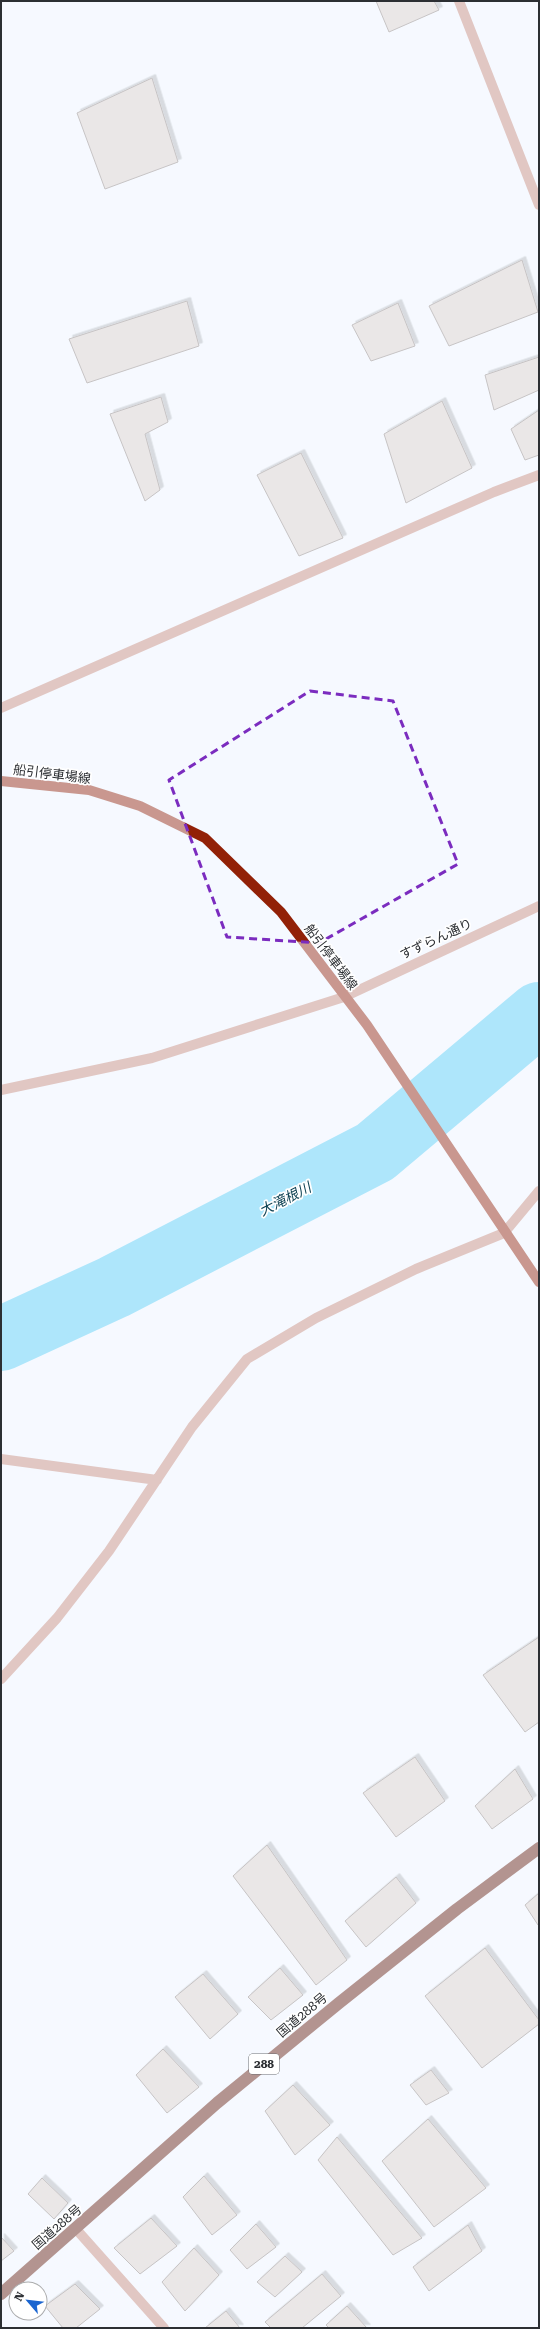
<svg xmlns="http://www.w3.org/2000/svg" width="540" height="2329" viewBox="0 0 540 2329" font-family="'Roboto Serif','Noto Sans JP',serif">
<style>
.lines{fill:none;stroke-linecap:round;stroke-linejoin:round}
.river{stroke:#58cef6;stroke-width:64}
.building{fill:#dcd0cb;stroke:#8e837e;filter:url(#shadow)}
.minor{stroke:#c88a7b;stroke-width:10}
.major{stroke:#922107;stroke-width:10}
.highway{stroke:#631a0b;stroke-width:12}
.marked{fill:none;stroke:#7b2cbf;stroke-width:3;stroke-dasharray:8 5;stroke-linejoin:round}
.labels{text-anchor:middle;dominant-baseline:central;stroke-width:3.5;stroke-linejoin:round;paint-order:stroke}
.shield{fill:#fff;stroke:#6b6d70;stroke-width:1}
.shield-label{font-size:12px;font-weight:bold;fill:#2c2f33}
.street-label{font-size:13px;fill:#2c2f33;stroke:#fff}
.water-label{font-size:14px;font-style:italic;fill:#0f4354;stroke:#fff}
</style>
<defs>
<filter id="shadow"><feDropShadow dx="3.5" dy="-3.5" stdDeviation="0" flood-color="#0004"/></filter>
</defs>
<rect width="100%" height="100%" fill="#f5f9ff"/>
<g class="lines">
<path class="river" d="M1,1339L114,1287L375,1152L539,1014"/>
</g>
<path class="building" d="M376,1H434L439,10L389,32Z
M152,78L178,162L105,189L77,113Z
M522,260L538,312L449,346L429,306Z
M187,301L199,346L87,383L69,339Z
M398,303L415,346L371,361L352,325Z
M539,357V390L494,410L485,375Z
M161,397L168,422L145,434L160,490L145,501L110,414Z
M442,401L472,468L406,503L384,434Z
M539,410V455L525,460L511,429Z
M301,453L343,538L299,556L257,475Z
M539,1637V1722L525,1732L483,1675Z
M415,1757L445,1801L396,1837L363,1793Z
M515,1769L533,1799L492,1829L475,1806Z
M267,1845L347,1960L316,1985L233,1876Z
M396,1877L416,1903L366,1947L345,1921Z
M539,1893V1925H538L525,1905Z
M485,1948L539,2020V2024L482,2068L425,1996Z
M280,1968L303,1995L271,2020L248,1997Z
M203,1974L238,2014L210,2039L175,1997Z
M163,2049L199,2087L167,2113L136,2075Z
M431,2070L449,2093L426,2105L410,2085Z
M293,2085L330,2125L295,2155L265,2111Z
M428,2119L486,2188L434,2227L382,2161Z
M337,2137L422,2238L393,2255L318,2160Z
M204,2176L237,2215L212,2235L183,2197Z
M42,2178L68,2203L54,2219L28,2194Z
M151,2218L177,2246L140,2274L114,2248Z
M256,2224L276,2247L247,2269L230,2250Z
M468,2225L482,2251L429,2291L413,2267Z
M1,2237L14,2251L1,2261Z
M194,2248L219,2275L185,2311L162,2282Z
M285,2256L302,2272L275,2297L257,2282Z
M322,2274L341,2296L302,2328H271L265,2322Z
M75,2284L100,2309L76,2328H63L45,2306Z
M347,2306L367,2328H329L326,2325Z
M226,2311L240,2328H205Z"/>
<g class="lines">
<path class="minor" d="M459,1L539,205
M1,708L494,492L539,475
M1,1090L152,1058L344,997L539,906
M1,1459L157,1480
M1,1679L57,1618L109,1551L192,1427L247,1359L316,1318L416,1269L504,1233L539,1191
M76,2229L164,2328"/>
<path class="major" d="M1,781L89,790L140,806L205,838L281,912L367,1025L539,1282"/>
<path class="highway" d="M1,2294L217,2103L339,2003L457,1909L539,1848"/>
</g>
<path d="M0 0H540V2329H0ZM310,691L393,701L458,864L319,943L227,937L169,780Z" fill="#f5f9ff" fill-opacity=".55" fill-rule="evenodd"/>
<path class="marked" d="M310,691L393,701L458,864L319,943L227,937L169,780Z"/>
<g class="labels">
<rect class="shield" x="249" y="2054" width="30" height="20" rx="3"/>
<g class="shield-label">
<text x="264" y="2064">288</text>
</g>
<g class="street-label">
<text transform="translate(52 774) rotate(7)">船引停車場線</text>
<text transform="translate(436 939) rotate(-25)">すずらん通り</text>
<text transform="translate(331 957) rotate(53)">船引停車場線</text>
<text transform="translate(302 2015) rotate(-40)">国道288号</text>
<text transform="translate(57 2227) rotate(-41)">国道288号</text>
</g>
<g class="water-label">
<text transform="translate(285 1199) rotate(-27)">大滝根川</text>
</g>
</g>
<rect width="540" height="2329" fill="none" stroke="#2c2f33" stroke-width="4"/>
<g transform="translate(28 2301) rotate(298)"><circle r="19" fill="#ffffff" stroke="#abacad"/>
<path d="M0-3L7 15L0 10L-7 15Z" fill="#1a65d0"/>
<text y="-6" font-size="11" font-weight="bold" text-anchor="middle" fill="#2c2f33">N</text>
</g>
</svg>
